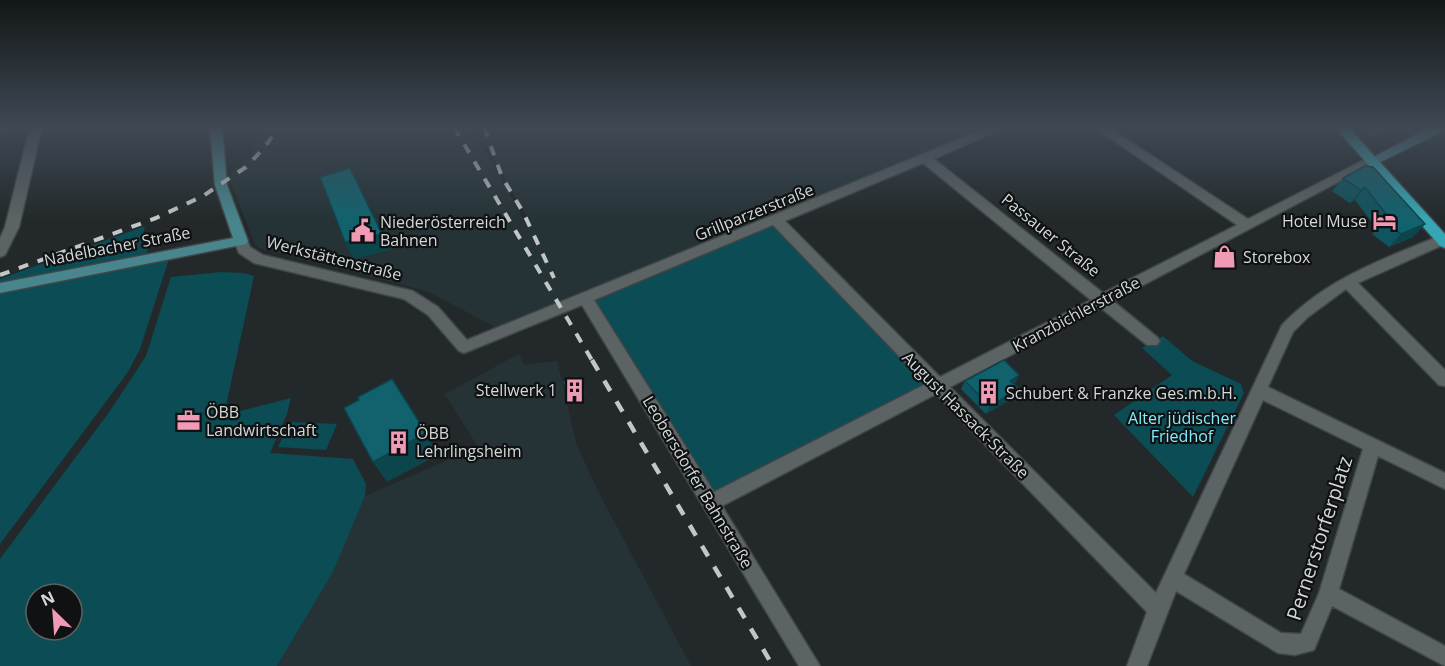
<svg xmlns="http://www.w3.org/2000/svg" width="1445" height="666" viewBox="0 0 1445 666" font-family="'Open Sans',sans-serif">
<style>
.built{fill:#263336}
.green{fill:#0b4c55;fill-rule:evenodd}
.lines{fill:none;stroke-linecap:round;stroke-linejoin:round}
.street-casing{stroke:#404546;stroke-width:3}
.secondary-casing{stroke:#404546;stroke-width:3}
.primary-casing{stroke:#404546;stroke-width:3}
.street{fill:#5c6364;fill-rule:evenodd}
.secondary{fill:#49858c;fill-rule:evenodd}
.primary{fill:#37a6b4;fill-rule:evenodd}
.rail-far1{stroke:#c2c6c6;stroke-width:4;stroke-dasharray:10 10;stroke-linecap:butt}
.rail{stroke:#c2c6c6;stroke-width:4.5;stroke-dasharray:12 12;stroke-linecap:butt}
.wall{fill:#0f545e}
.shaded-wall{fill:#0d454c}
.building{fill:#12626d;stroke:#0d454c;stroke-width:1.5}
.labels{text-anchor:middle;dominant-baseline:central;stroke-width:4.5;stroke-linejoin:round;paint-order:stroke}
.street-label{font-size:16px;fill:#d4d8d8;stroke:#0f1112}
.poi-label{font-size:16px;fill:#d4d8d8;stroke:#0f1112;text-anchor:start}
.park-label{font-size:16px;fill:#80edff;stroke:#0f1112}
.near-street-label{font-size:20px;fill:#d4d8d8;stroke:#0f1112}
</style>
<rect width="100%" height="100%" fill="#23292a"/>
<path class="built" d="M267,127H471L527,225L530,223L476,127H988L571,296L572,300L499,329L429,292L335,267V264L330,266L259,248L255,244L228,176L250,156Z
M519,354L524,365L557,361L577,446L601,497L691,666H277L333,572L365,496L478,447L445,394Z"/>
<path class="green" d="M776,220L937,386L712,502L586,299Z
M145,226L140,247L148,246L147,253L141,255L0,284V279Z
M169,259L140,349L128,372L0,544V292Z
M221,272L244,273L254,276L224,415L291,398L287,414L270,453L353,459L366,484L365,496L333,572L277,666H0V559L110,411L146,356L171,277ZM36,594H72V630H36Z
M1163,336L1192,361L1241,384L1244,393L1193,497L1114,415L1172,375L1142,348Z
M290,422L337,424L326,450L278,447Z"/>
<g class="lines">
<defs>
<path id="street" d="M0,127H16L0,134Z
M30,127H42L19,227L5,255L0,257V238L5,227Z
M989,127H1006L934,159L1103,293L1237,225L1094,127H1108L1248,219L1368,158L1372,157L1378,161L1113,301L1157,337L1160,341L1157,345H1147L1101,308L950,387L1156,593L1282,325C1325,280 1380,260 1437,237L1445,236V244L1358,283L1445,370V386L1439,385L1346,289L1308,317L1293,332L1268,387L1445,473V489L1378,456L1339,589L1445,646V666L1332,606L1314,650L1295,655L1278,653L1176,591L1147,666H1127L1147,612L936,394L722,506L820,666H799L582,305L464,353L459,351L428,315L404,299L254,263L239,253L234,241L241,236L246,238L250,247L263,255L413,291L438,307L467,340ZM923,163L1091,300L940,377L785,221ZM773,225L926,384L714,492L594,300ZM1263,400L1363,449L1319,593L1301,634L1281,633L1184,574Z"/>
<path id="secondary" d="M210,127H222L227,185L248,241L246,244L0,293V283L233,238L215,185Z
M1431,127H1445V130L1376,164L1372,165L1366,161Z"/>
<path id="primary" d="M1335,127H1348L1445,234V248L1440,246Z"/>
</defs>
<use href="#street" class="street-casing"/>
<use href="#secondary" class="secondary-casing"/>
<use href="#primary" class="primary-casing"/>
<use href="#street" class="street"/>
<use href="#secondary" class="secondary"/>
<use href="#primary" class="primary"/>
<path class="rail-far1" d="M454,127L593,362
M484,127L502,177L523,212L554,278
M0,275L156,218L203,196L246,167L264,148L279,127"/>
<path class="rail" d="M592,360L773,666"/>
</g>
<path class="wall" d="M1363,127H1398L1375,137L1371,136Z
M1365,166L1425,224L1413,237L1389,247L1372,234L1377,229L1355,200L1350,203L1332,191L1343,178Z
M1019,375L1014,384L1015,397L986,414L961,389L965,381Z"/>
<path class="shaded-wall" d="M1383,127H1398L1375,137Z
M1365,187L1355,200L1350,203L1361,190Z
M1425,224L1413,237L1389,247L1401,234Z
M382,234L390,250L354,259L345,242Z
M1019,375L1015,383L1006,389L1010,381Z
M1019,389L1015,397L986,414L990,406Z
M584,390L585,394L572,400L571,396Z
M426,433L438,455L387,482L373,462Z"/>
<path class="building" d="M1365,166L1373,167L1425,224L1401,234L1384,222L1390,219L1365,187L1361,190L1343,178Z
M350,168L382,234L345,242L320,177Z
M1004,360L1019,375L1010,381L1019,389L990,406L965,381Z
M576,377L584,390L571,396L563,382Z
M392,379L426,433L373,462L344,408L359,400L358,397Z"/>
<linearGradient id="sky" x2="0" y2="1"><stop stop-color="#131717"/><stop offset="0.58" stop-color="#3f4955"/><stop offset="1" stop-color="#3f4955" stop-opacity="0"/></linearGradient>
<rect width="1445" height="220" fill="url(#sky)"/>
<defs>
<symbol id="hotel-bare" viewBox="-9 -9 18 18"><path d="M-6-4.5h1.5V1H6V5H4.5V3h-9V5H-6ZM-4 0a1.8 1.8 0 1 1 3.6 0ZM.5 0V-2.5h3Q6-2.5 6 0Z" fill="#f09ab6" stroke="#0f1112" stroke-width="2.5" paint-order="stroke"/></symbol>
<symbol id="civic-bare" viewBox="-9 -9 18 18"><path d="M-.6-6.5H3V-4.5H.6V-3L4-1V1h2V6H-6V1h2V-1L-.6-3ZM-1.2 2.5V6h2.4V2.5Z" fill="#f09ab6" stroke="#0f1112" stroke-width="2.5" paint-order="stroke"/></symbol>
<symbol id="shop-bare" viewBox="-9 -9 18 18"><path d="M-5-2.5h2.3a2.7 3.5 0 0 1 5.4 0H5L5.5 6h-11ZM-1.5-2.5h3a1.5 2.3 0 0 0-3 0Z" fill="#f09ab6" stroke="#0f1112" stroke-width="2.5" paint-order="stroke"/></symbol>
<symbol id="building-bare" viewBox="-9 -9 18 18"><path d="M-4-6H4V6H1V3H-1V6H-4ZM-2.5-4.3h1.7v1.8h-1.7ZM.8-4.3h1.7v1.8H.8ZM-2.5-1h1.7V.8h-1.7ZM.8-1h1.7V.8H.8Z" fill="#f09ab6" stroke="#0f1112" stroke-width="2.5" paint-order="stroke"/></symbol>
<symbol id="office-bare" viewBox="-9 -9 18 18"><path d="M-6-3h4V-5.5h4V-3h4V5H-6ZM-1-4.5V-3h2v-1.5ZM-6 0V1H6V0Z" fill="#f09ab6" stroke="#0f1112" stroke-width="2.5" paint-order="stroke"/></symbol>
</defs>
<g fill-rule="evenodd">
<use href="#hotel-bare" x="1368" y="204" width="33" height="33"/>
<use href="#civic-bare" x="346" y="214" width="33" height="33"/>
<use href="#shop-bare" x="1208" y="240" width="33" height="33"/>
<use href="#building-bare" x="558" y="374" width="33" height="33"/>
<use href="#building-bare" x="972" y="376" width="33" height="33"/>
<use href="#office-bare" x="172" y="404" width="33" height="33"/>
<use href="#building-bare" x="382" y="426" width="33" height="33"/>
</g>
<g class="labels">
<g class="street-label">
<text transform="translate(754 212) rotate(-22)">Grillparzerstraße</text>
<text transform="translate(1051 235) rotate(39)">Passauer Straße</text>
<text transform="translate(117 246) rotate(-11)">Nadelbacher Straße</text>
<text transform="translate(334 258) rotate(14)">Werkstättenstraße</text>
<text transform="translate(1076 314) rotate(-28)">Kranzbichlerstraße</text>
<text transform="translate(966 415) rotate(45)">August Hassack-Straße</text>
<text transform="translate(698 482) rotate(59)">Leobersdorfer Bahnstraße</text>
</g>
<g class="poi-label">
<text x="1367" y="221" text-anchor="end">Hotel Muse</text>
<text x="380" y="222">Niederösterreich<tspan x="380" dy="18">Bahnen</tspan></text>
<text x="1243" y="257">Storebox</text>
<text x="557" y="390" text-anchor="end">Stellwerk 1</text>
<text x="1006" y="393">Schubert &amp; Franzke Ges.m.b.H.</text>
<text x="206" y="412">ÖBB<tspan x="206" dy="18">Landwirtschaft</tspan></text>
<text x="416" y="433">ÖBB<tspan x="416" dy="18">Lehrlingsheim</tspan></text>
</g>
<g class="park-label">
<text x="1182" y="418">Alter jüdischer<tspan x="1182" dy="18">Friedhof</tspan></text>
</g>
<g class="near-street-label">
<text transform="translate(1319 538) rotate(-72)">Pernerstorferplatz</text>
</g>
</g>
<g transform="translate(54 612) rotate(335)"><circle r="28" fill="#0f1112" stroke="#5e6161" stroke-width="1.5"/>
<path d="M0-4.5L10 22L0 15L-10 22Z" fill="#f09ab6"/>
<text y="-9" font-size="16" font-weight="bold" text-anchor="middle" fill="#d4d8d8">N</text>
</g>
</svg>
